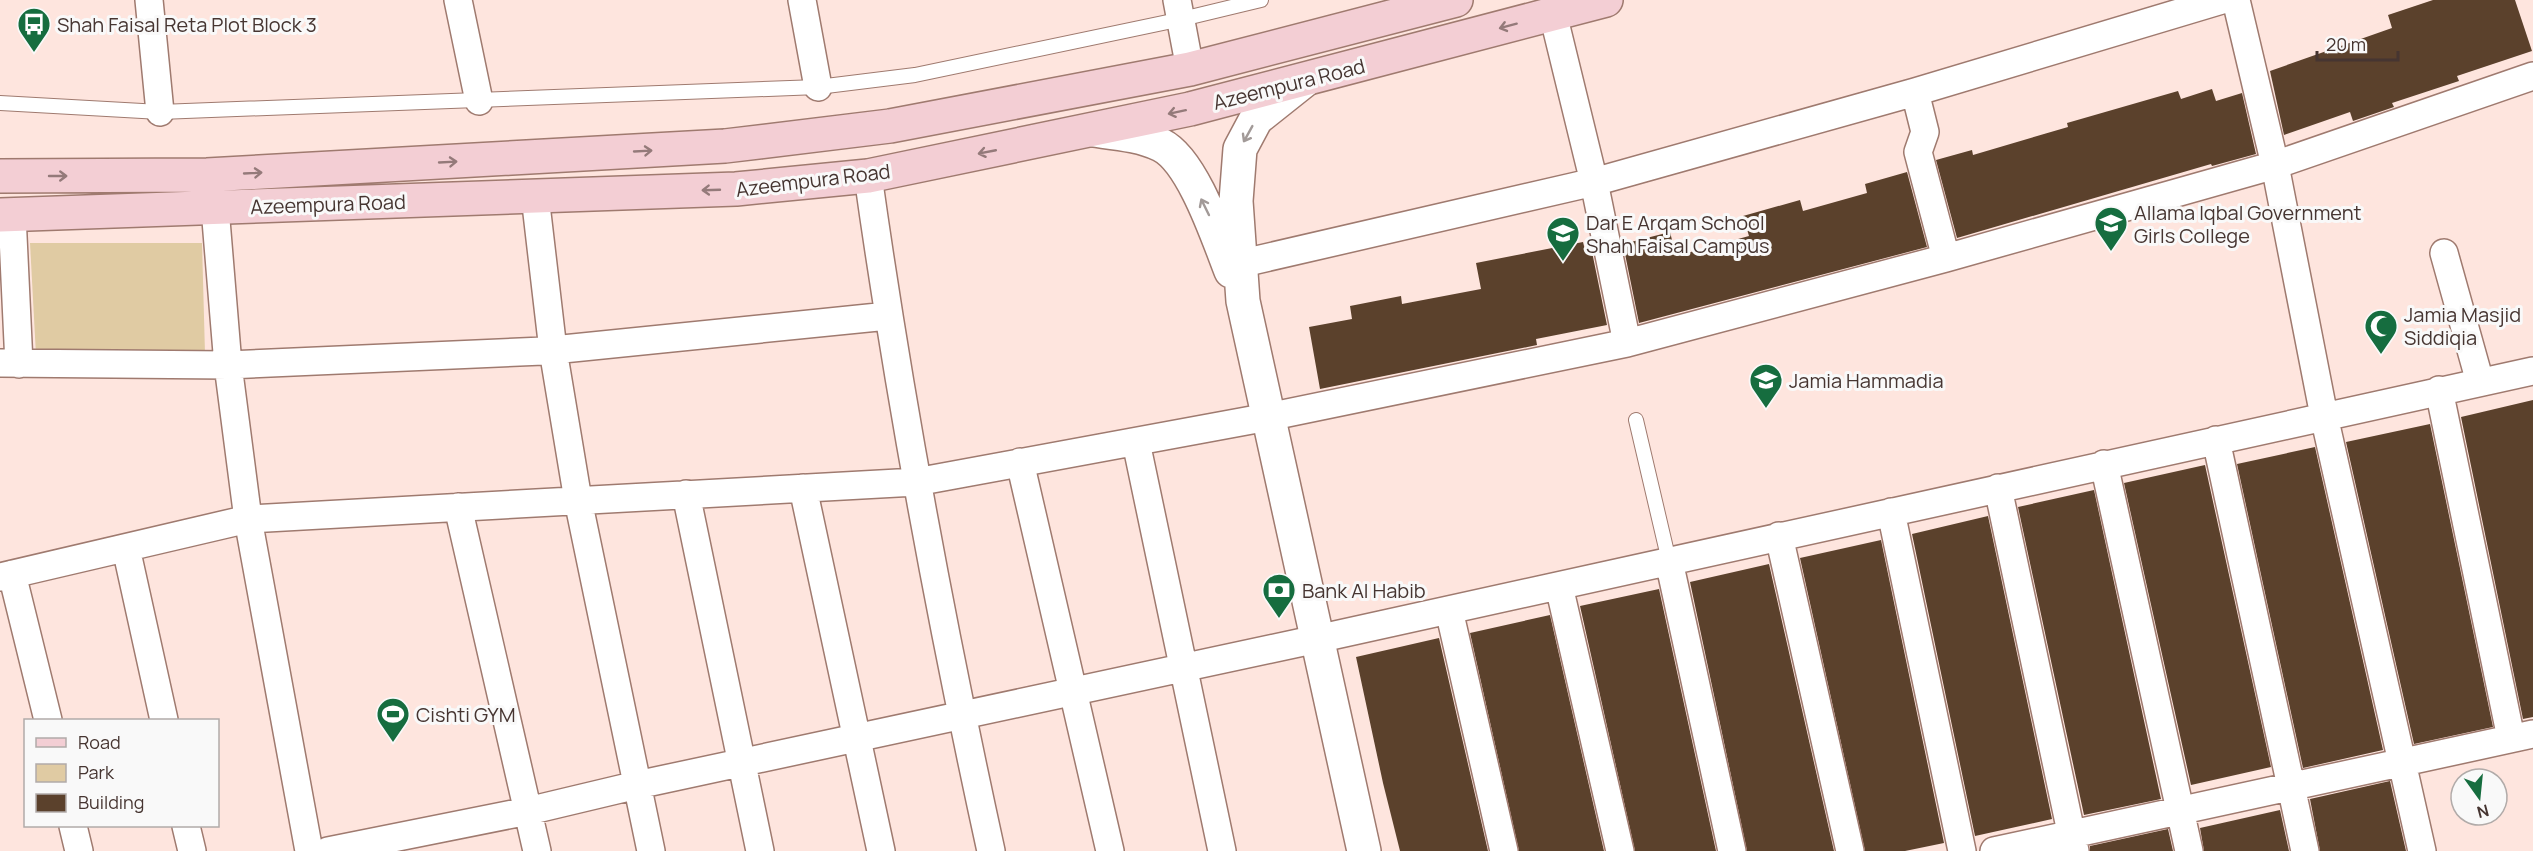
<svg xmlns="http://www.w3.org/2000/svg" width="2533" height="851" viewBox="0 0 2533 851" font-family="Manrope,sans-serif">
<style>
.green{fill:#e0cba3}
.building{fill:#5b412c}
.lines{fill:none;stroke-linecap:round;stroke-linejoin:round}
.service-casing{stroke:#9f7a6f;stroke-width:16}
.minor-casing{stroke:#9f7a6f;stroke-width:30}
.tertiary-casing{stroke:#9f7a6f;stroke-width:36}
.secondary-casing{stroke:#9f7a6f;stroke-width:36}
.service{stroke:#fff;stroke-width:14}
.minor{stroke:#fff;stroke-width:27}
.tertiary{stroke:#fff;stroke-width:33}
.secondary{stroke:#f3ced4;stroke-width:33}
.oneway{stroke:#947a7a}
.oneway2{stroke:#a29a98}
.labels{text-anchor:middle;dominant-baseline:central;stroke-width:6;stroke-linejoin:round;paint-order:stroke}
.poi-label{font-size:20px;fill:#463531;stroke:#f9f9f9;text-anchor:start}
.street-label{font-size:20px;fill:#463531;stroke:#f9f9f9}
</style>
<rect width="100%" height="100%" fill="#fee5de"/>
<path class="green" d="M30,243H202L205,354L36,355Z"/>
<path class="building" d="M2433,0H2515L2532,51L2457,76L2459,81L2392,103L2394,107L2353,121L2350,112L2284,135L2270,71L2392,28L2388,15Z
M2212,89L2216,101L2242,93L2256,154L2212,166L2211,164L1957,238L1936,160L1972,150L1973,155L2068,127L2067,123L2178,91L2181,99Z
M1907,172L1927,247L1639,323L1623,244L1670,232L1676,256L1749,236L1743,216L1800,200L1803,211L1867,193L1865,184Z
M1583,242L1586,254L1592,252L1607,325L1536,339L1537,345L1320,389L1309,327L1352,319L1350,306L1401,296L1402,304L1481,289L1476,263Z
M2533,400V717L2523,719L2461,417Z
M2430,424L2493,727L2414,744L2346,442Z
M2315,447L2383,750L2303,768L2237,464Z
M2205,465L2271,767L2191,785L2124,483Z
M2094,490L2161,799L2084,815L2018,507Z
M1988,516L2052,819L1975,836L1912,534Z
M1881,540L1944,843L1905,851H1865L1800,558Z
M1769,564L1834,851H1747L1690,582Z
M1659,589L1716,851H1635L1580,606Z
M1550,615L1604,851H1519L1470,633Z
M1439,638L1488,851H1400L1383,783L1356,657Z
M2390,781L2406,851H2320L2310,799Z
M2280,810L2289,851H2204L2200,828Z
M2168,829L2173,851H2090V846Z"/>
<g class="lines">
<defs>
<path id="service" d="M0,103L160,112L818,87L915,75L1182,19L1261,0
M1636,420L1669,561"/>
<path id="minor" d="M149,0L160,112
M458,0L479,101
M802,0L818,87
M1177,0L1190,69
M2236,0L2275,165L2324,416L2422,851
M1553,14L1594,182L1915,92L2222,0
M1915,92L1925,132L1918,152L1946,258
M868,176C900,403 942,627 991,851
M535,196L553,350L578,500L651,851
M215,208L228,365L248,519L309,851
M12,215L19,364
M2444,253L2480,382
M1230,266L1594,182L1627,343
M0,363L228,365L543,351L888,316
M2439,390L2511,738
M2216,440L2305,851
M1136,442L1222,851
M1020,462L1110,851
M2104,464L2189,851
M803,488L881,851
M1998,488L2075,851
M686,494L760,851
M458,507L537,851
M1891,512L1962,851
M1779,536L1850,851
M126,548L164,720
M1669,561L1732,851
M12,574L48,720
M0,577L248,519L916,482L1268,417L1627,343L1946,258L2275,165L2533,76
M1559,586L1620,851
M1449,610L1504,851
M73,826L79,851
M186,826L192,851
M328,851L528,811L637,785L1317,639L2533,371
M1994,851L2533,734"/>
<path id="tertiary" d="M1305,80L1256,119L1240,149L1236,201L1243,301L1364,851
M1093,130C1115,133 1141,135 1161,145C1193,161 1218,238 1231,271"/>
<path id="secondary" d="M0,176L207,175L725,146L890,126L1190,69L1456,0
M0,215L736,189L868,176L1190,109L1606,0"/>
</defs>
<use href="#service" class="service-casing"/>
<use href="#minor" class="minor-casing"/>
<use href="#tertiary" class="tertiary-casing"/>
<use href="#secondary" class="secondary-casing"/>
<use href="#service" class="service"/>
<use href="#minor" class="minor"/>
<use href="#tertiary" class="tertiary"/>
<use href="#secondary" class="secondary"/>
</g>
<defs><path id="oneway-shaft" d="M-6 0H5M1.5-3L5.5 0L1.5 3" fill="none" stroke-width="1.6" stroke-linecap="round" stroke-linejoin="round" transform="scale(1.5)"/></defs>
<g class="oneway">
<use href="#oneway-shaft" transform="translate(1508 26) rotate(165)"/>
<use href="#oneway-shaft" transform="translate(1177 112) rotate(168)"/>
<use href="#oneway-shaft" transform="translate(643 151) rotate(-3)"/>
<use href="#oneway-shaft" transform="translate(987 152) rotate(169)"/>
<use href="#oneway-shaft" transform="translate(448 162) rotate(-3)"/>
<use href="#oneway-shaft" transform="translate(253 173) rotate(-3)"/>
<use href="#oneway-shaft" transform="translate(58 176)"/>
<use href="#oneway-shaft" transform="translate(711 190) rotate(178)"/>
</g>
<g class="oneway2">
<use href="#oneway-shaft" transform="translate(1248 134) rotate(119)"/>
<use href="#oneway-shaft" transform="translate(1205 207) rotate(-116)"/>
</g>
<defs>
<symbol id="bus-pin" viewBox="-11 -11 22 30"><path d="M0 17L-7.5 6A9.5 9.5 0 1 1 7.5 6Z" fill="#166d3f" stroke="#f9f9f9"/><path d="M-5-6H5V4H4V6H2V4H-2V6H-4V4H-5ZM-3.5-4V0h7V-4ZM-3.5 1.2v1.5H-2V1.2ZM2 1.2v1.5H3.5V1.2Z" fill="#fff"/></symbol>
<symbol id="university-pin" viewBox="-11 -11 22 30"><path d="M0 17L-7.5 6A9.5 9.5 0 1 1 7.5 6Z" fill="#166d3f" stroke="#f9f9f9"/><path d="M0-5L7-2L0 1L-7-2ZM-4 1L0 2.5L4 1V4Q0 6-4 4Z" fill="#fff"/></symbol>
<symbol id="school-pin" viewBox="-11 -11 22 30"><path d="M0 17L-7.5 6A9.5 9.5 0 1 1 7.5 6Z" fill="#166d3f" stroke="#f9f9f9"/><path d="M0-5L7-2L0 1L-7-2ZM-4 1L0 2.5L4 1V4Q0 6-4 4Z" fill="#fff"/></symbol>
<symbol id="mosque-pin" viewBox="-11 -11 22 30"><path d="M0 17L-7.5 6A9.5 9.5 0 1 1 7.5 6Z" fill="#166d3f" stroke="#f9f9f9"/><path d="M3.5-4.9A6 6 0 1 0 3.5 4.9A5 5 0 1 1 3.5-4.9Z" fill="#fff"/></symbol>
<symbol id="bank-pin" viewBox="-11 -11 22 30"><path d="M0 17L-7.5 6A9.5 9.5 0 1 1 7.5 6Z" fill="#166d3f" stroke="#f9f9f9"/><path d="M-6-4H6V4H-6ZM0-2.3a2.3 2.3 0 1 0 0 4.6a2.3 2.3 0 1 0 0-4.6Z" fill="#fff"/></symbol>
<symbol id="stadium-pin" viewBox="-11 -11 22 30"><path d="M0 17L-7.5 6A9.5 9.5 0 1 1 7.5 6Z" fill="#166d3f" stroke="#f9f9f9"/><path d="M0-5a6.5 5 0 1 0 0 10a6.5 5 0 1 0 0-10ZM-3.5-1.8h7v3.6h-7Z" fill="#fff"/></symbol>
</defs>
<g fill-rule="evenodd">
<use href="#bus-pin" x="15" y="5" width="38" height="52"/>
<use href="#university-pin" x="2092" y="204" width="38" height="52"/>
<use href="#school-pin" x="1544" y="214" width="38" height="52"/>
<use href="#mosque-pin" x="2362" y="307" width="38" height="52"/>
<use href="#university-pin" x="1747" y="361" width="38" height="52"/>
<use href="#bank-pin" x="1260" y="571" width="38" height="52"/>
<use href="#stadium-pin" x="374" y="695" width="38" height="52"/>
</g>
<g class="labels">
<g class="poi-label">
<text x="57" y="24">Shah Faisal Reta Plot Block 3</text>
<text x="2134" y="212">Allama Iqbal Government<tspan x="2134" dy="23">Girls College</tspan></text>
<text x="1586" y="222">Dar E Arqam School<tspan x="1586" dy="23">Shah Faisal Campus</tspan></text>
<text x="2404" y="314">Jamia Masjid<tspan x="2404" dy="23">Siddiqia</tspan></text>
<text x="1789" y="380">Jamia Hammadia</text>
<text x="1302" y="590">Bank Al Habib</text>
<text x="416" y="714">Cishti GYM</text>
</g>
<g class="street-label">
<text transform="translate(1289 84) rotate(-14)">Azeempura Road</text>
<text transform="translate(813 180) rotate(-7)">Azeempura Road</text>
<text transform="translate(328 204) rotate(-2)">Azeempura Road</text>
</g>
</g>
<rect x="24" y="719" width="195" height="108" fill="#f9f9f9" stroke="#b1aba9" stroke-width="1.5"/>
<rect x="36" y="738" width="30" height="9" fill="#f3ced4" stroke="#b1aba9" stroke-width="1.5"/>
<text x="78" y="749" font-size="18" fill="#463531">Road</text>
<rect x="36" y="764" width="30" height="18" fill="#e0cba3" stroke="#b1aba9" stroke-width="1.5"/>
<text x="78" y="779" font-size="18" fill="#463531">Park</text>
<rect x="36" y="794" width="30" height="18" fill="#5b412c" stroke="#b1aba9" stroke-width="1.5"/>
<text x="78" y="809" font-size="18" fill="#463531">Building</text>
<g transform="translate(2479 797) rotate(165)"><circle r="28" fill="#f9f9f9" stroke="#b1aba9" stroke-width="1.5"/>
<path d="M0-4.5L10 22L0 15L-10 22Z" fill="#166d3f"/>
<text y="-9" font-size="16" font-weight="bold" text-anchor="middle" fill="#463531">N</text>
</g>
<path d="M2317 51v9h81v-9" fill="none" stroke="#463531" stroke-width="3"/>
<text x="2326" y="51" font-size="18" fill="#463531" stroke="#f9f9f9" stroke-width="4.5" paint-order="stroke">20 m</text>
</svg>
